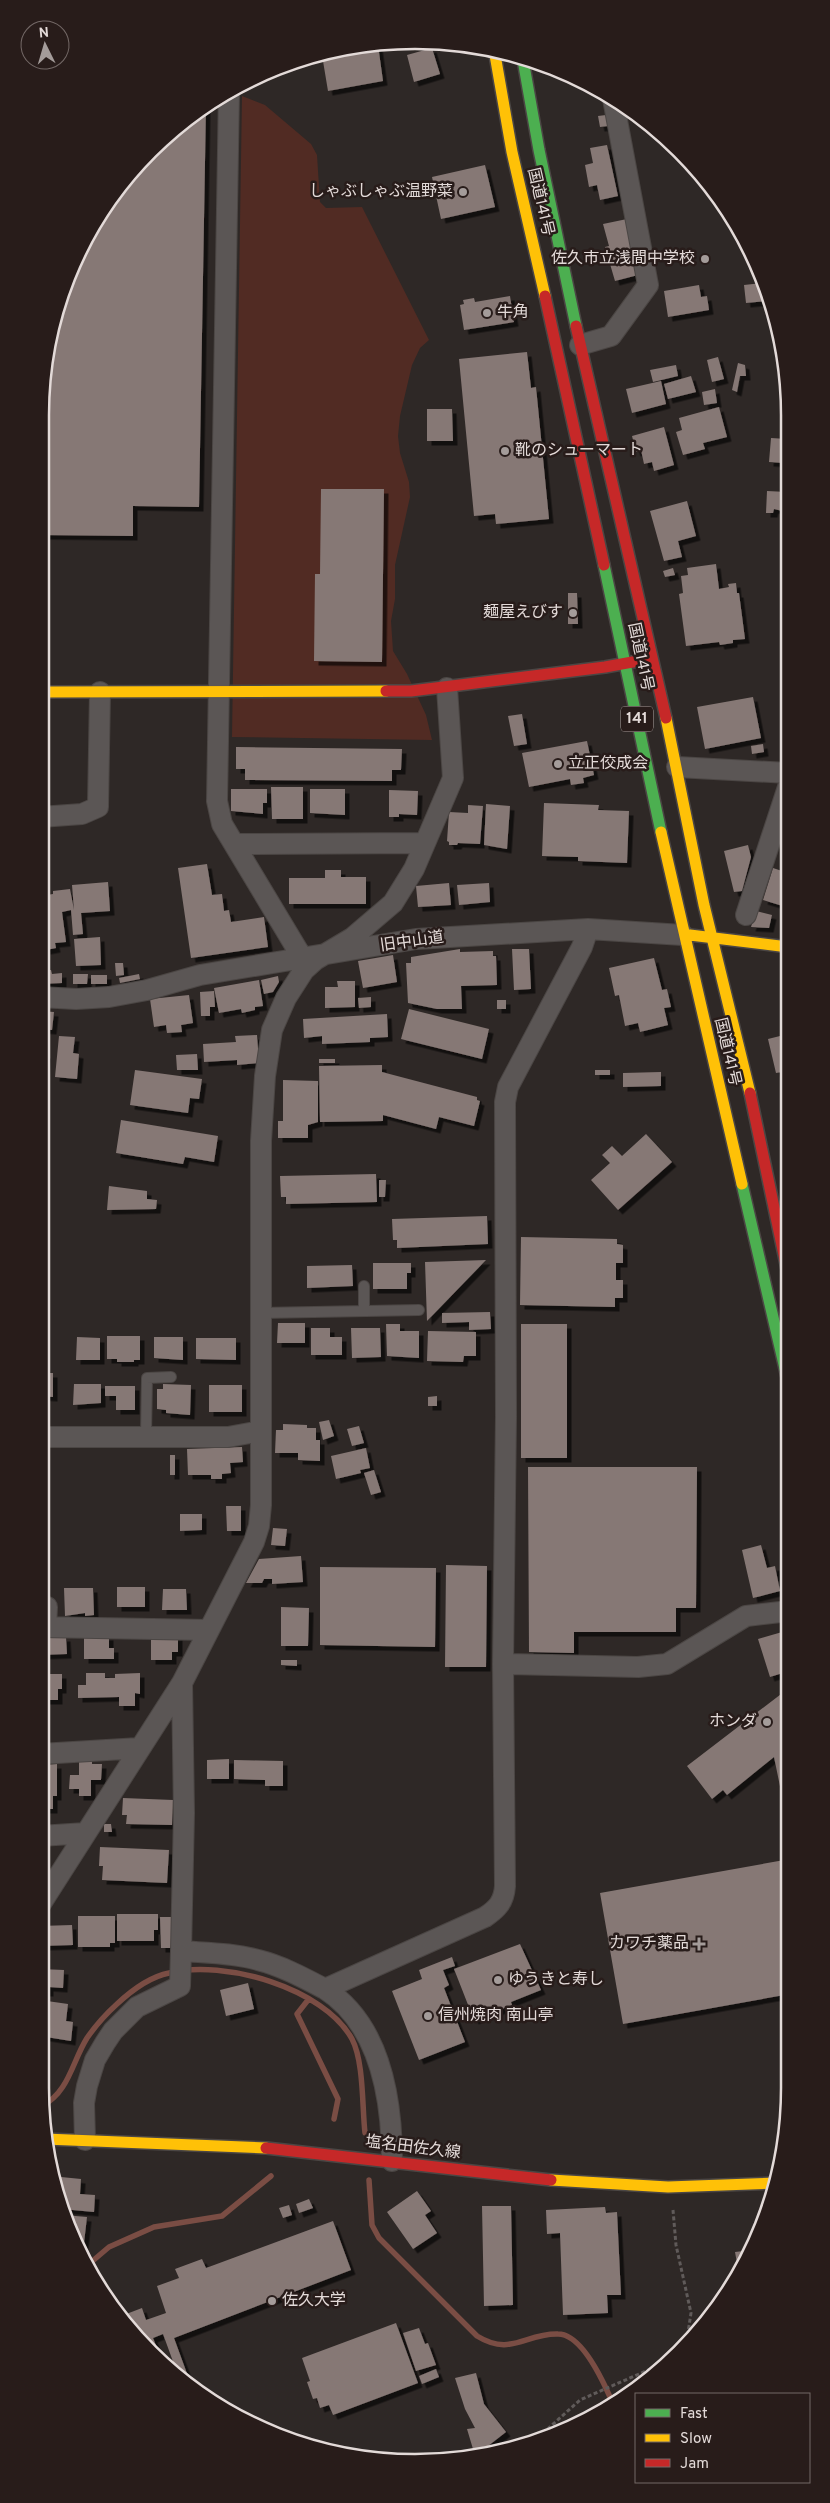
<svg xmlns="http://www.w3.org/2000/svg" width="830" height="2503" viewBox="0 0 830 2503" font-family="Overpass,'Noto Sans JP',sans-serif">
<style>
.green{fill:#512b23}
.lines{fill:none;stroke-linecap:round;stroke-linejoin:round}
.stream{stroke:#7a4d44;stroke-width:5.5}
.building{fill:#867875;filter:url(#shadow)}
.lane-casing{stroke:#4b4644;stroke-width:12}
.street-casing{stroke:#4b4644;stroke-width:22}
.fast-casing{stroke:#4b4644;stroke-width:14}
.slow-casing{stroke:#4b4644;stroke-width:14}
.jam-casing{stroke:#4b4644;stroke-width:14}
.path{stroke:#605b5a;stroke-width:3;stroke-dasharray:4 2.5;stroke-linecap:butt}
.lane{stroke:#5b5655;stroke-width:10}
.street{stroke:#5b5655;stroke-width:20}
.fast{stroke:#4caf50;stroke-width:11}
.slow{stroke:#ffc107;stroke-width:11}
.jam{stroke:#c62828;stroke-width:11}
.poi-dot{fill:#a49c9a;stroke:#281c1a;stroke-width:2}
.labels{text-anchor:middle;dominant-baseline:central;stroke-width:5;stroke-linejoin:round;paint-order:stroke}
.shield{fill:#281c1a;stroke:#aba19f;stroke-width:1}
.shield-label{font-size:15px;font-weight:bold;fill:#e3dad8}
.poi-label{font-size:16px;fill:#e3dad8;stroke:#281c1a;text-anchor:start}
.street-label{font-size:16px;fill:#e3dad8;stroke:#281c1a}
.rim{fill:none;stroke:#e3dad8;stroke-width:2.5}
</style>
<defs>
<filter id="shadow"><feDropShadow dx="4.5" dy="4.5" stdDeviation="0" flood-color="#0009"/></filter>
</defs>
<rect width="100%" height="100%" fill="#2e2826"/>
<path class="green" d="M242,96L265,105L311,144L317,155L320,202L326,208L362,207L429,340L420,348L412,365L400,416L398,436L400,453L409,482L410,497L395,565V599L391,621L393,651L407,674L426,715L432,740L232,737Z"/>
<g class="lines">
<path class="stream" d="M308,2000L297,2014L338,2099L334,2119
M42,2106C69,2092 72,2062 87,2038C96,2025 106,2014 117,2004C132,1990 149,1977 169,1973C224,1959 324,1988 352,2039C364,2062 362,2107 365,2133
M369,2180L372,2225L379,2238L477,2336C511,2357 525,2333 558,2334C583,2334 605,2385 613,2404
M89,2264L109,2247L154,2227L222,2216L271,2176"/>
</g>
<path class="building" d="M378,45L383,81L328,91L322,55Z
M432,48L440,74L414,82L407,55Z
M206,104L199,507L133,506V536L40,535V415L47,342L69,271L103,206L150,150Z
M606,115L608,126L600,127L598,116Z
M607,145L618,196L600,200L597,185L589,187L585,165L593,163L590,148Z
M485,165L495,207L441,219L432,177Z
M627,219L638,275L615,281L605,247L609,246L603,224Z
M762,283L767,301L746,303L744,285Z
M699,285L701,297L707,296L709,310L668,317L664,291Z
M510,296L514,322L464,330L460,305L464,304L463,300L474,298L475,302Z
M527,352L531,388L536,387L549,519L496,524L495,514L474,516L459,359Z
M718,357L724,379L712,382L707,360Z
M738,363L745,365L746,376H740L737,392L732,390Z
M676,365L678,376L653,382L650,370Z
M691,376L696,392L668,399L664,384Z
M661,381L666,404L632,413L626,389Z
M715,389L717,403L704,405L702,392Z
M719,407L727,437L703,443L705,449L683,455L676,432L682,430L679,418Z
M427,409H452L453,441H427Z
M664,427L674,465L654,471L652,462L644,464L641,450L636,452L632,436Z
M771,438L787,439V461H784V463L769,462Z
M321,489H384L382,662L314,661L315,574H320Z
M767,491L787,492V512L774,509L773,513H766Z
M687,501L696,536L678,541L682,557L664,561L650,511Z
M716,564L719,589L729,587L728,584L736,583L737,593H739L745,639L733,640V643L720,645L719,642L686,646L679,594L683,593L681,576L688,575L687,568Z
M673,568L675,575L665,577L663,571Z
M568,593H577L578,624H568Z
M753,697L761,738L705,749L697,707Z
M522,714L527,744L514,746L508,716Z
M587,741L594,775L583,778L584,783L571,785L570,779L529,787L522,753Z
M763,744L764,752L752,754L751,746Z
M236,747L402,749L401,770H392V781L245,780V769H236Z
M271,787H303V819H272Z
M231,789H267V803H263V814L231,811Z
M310,789H345V815L310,813Z
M389,790L418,791L417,815L399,814V817H389Z
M544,803L599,805L598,810L629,811L627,863L578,861V857L542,856Z
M486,804L510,806L507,849L484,845Z
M468,805L483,806L480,844L458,843L457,845H449V842L447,841L449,812L468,813Z
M785,835H788V856H784Z
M748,845L751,857L742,891L734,892L724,851Z
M207,864L212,895L222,894L224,911L229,910L231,922L264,917L268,947L191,958L178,868Z
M773,868L788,873V921L782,919L786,907L763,900Z
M325,870H341V877H366V904H289V878H325Z
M108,882L110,911L81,913L83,934L73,935L71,910L62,912L66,942L55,943L56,948L46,950L45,944H40V896L53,894V891L70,889L74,910L72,885Z
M449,883L451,905L418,907L416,886Z
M489,883L490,902L459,905L457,885Z
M756,911L772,915L769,928L751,927Z
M100,937L101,965L76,966L74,939Z
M460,949V952L493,951V956H496L497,985L461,986L462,1009H437L408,1003L406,963H411V957Z
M512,949H529L531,989L514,990Z
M393,955L397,982L363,988L358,961Z
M654,958L662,990L667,989L671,1007L664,1008L668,1025L640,1032L638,1023L625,1026L619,995L615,996L609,968Z
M115,963H123L124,975L116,976Z
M40,965H45V970H51L52,974L62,973V983L40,984Z
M73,974H88L87,984H73Z
M139,974L140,979L120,983L119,978Z
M91,975H107V984H91Z
M278,976L279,982L273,992L264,994L261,980Z
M259,980L263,1006L255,1007V1010L242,1013L241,1009L219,1013L214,988Z
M337,981H355V1007L325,1008V987H338Z
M214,991L215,1007H210V1016H201L200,992Z
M189,995L193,1023L181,1025L182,1032L167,1033L166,1025L154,1027L150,999Z
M371,997V1007L359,1008L358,998Z
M497,1000H506V1009H497Z
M409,1009L489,1029L482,1059L401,1039Z
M40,1011L54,1012L52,1030L40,1029Z
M387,1014L388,1037L370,1038V1042L322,1044V1036L304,1038L303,1019Z
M788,1034V1071L776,1073L768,1039Z
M257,1035L259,1063L237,1065V1060L204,1062L203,1044L236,1042L235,1036Z
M59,1036L75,1037L73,1053L79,1054L77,1079L55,1077Z
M40,1054H46L45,1074H40Z
M197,1054L198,1070H177L176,1055Z
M319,1059H335V1063H319Z
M382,1065V1072L477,1097V1100L480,1101L474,1126L439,1117L436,1129L383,1115V1121L320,1122L319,1066Z
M135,1070L202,1079L199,1099L190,1098L188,1113L130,1105Z
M595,1070H610V1075H595Z
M661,1072V1086L623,1087V1073Z
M283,1080L318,1081V1122L308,1125V1138H278V1121H283Z
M121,1120L218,1136L214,1162L185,1157L183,1164L116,1153Z
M646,1134L672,1162L618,1210L591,1180L610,1163L602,1155L612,1146L622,1156Z
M376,1174L377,1202L286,1204V1197H281L280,1176Z
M379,1180H386L385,1197H379Z
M109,1186L147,1191V1199L157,1200L156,1209L107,1210Z
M487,1216L488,1244L397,1248V1240H393L392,1219Z
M521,1237L617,1239V1244L623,1245V1263H616V1280H623V1298H615V1307L520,1305Z
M486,1260L427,1321L425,1262Z
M373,1263H411V1273H407V1289H373Z
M352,1265L353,1286L307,1288V1266Z
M490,1312L491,1329L469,1330V1322L442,1323V1313Z
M278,1323H305V1343H277Z
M386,1324H400V1331H419V1358L387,1356Z
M521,1324H567V1458H521Z
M311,1328H330V1337H342V1355H311Z
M351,1328H380L381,1357L352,1358Z
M428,1331L476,1332V1356H464L463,1362L427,1361Z
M107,1336H140V1360H134V1362H117V1359H107Z
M77,1337L100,1338V1360H76Z
M154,1337H183V1360L154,1358Z
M196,1338H236V1360L196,1359Z
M40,1373H53V1397L40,1396Z
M74,1384H101V1403L73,1405Z
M163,1384L191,1385L190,1415L166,1413V1410L157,1409V1389H163Z
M209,1385H242V1412H209Z
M105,1386H135V1410H116V1396H105Z
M437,1396V1406H428V1397Z
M329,1420L334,1436L323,1440L319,1422Z
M283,1424L307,1425V1428H316V1440H320V1461L298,1460V1453H275L276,1430H283Z
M359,1426L364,1443L352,1446L347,1429Z
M242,1447L243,1462L230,1463L231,1473L222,1474V1479H211V1475H188L187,1449Z
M366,1448L370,1468L360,1470L361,1473L336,1479L331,1456Z
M170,1455H175V1475H170Z
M528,1467H697L696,1608H676V1632H574V1653L529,1652Z
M374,1470L381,1492L371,1495L364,1473Z
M226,1506H241V1531H227Z
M180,1514H202V1530L180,1531Z
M273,1528L287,1529L285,1546L271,1545Z
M761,1545L767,1568L775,1566L780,1591L753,1598L742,1550Z
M301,1556L303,1582L272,1584V1579H264L262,1583H246L259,1559Z
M446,1565L487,1566L486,1667H445Z
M320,1567L436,1568L435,1647L320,1645Z
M117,1587H145V1607H117Z
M64,1588H93L94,1615L85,1616V1613L65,1616Z
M163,1589H186L187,1610H162Z
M281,1607L309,1608L308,1646H281Z
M789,1630V1651L786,1652L789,1671L770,1677L758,1639Z
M84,1636H109V1648H114V1659H84Z
M178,1636V1652H172V1660H151V1638Z
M66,1637L67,1654L40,1655V1638Z
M281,1660H297V1666L281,1665Z
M86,1673H105V1678H115V1674L140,1673V1694L135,1693V1706H119V1697L78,1698V1685H86Z
M40,1674H62V1689H58V1700H40Z
M789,1688V1795L782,1796L774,1757L727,1795L723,1790L712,1799L687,1766Z
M229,1759V1779H207V1760Z
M79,1760H92V1764H102L101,1780H91V1796H79V1789H69L70,1775H79Z
M234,1760L283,1761V1786H265V1780L234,1779Z
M57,1764V1796H53V1809H40V1765Z
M123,1798L173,1800L172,1825L126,1824L127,1815H122Z
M104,1824H111L112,1832H104Z
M100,1847L169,1850L167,1883L102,1880L103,1866H99Z
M790,1859V1994L623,2024L600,1893Z
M117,1914H158V1930H154V1941H117Z
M78,1916H115V1943H110V1947H78Z
M160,1917H173V1948H161Z
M72,1925L73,1945L40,1946V1926Z
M520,1944L541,1990L511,2002L512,2005L474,2020L454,1969Z
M452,1957L455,1966L443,1970L449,1985L444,1988L465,2042L419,2060L392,1991L422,1979L419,1970Z
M40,1969L64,1970L63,1988L49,1987V1992H40Z
M248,1983L254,2009L226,2016L220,1990Z
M40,2000L68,2004L66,2021L73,2022L71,2041L40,2036Z
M61,2177L81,2179L80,2194L95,2195L94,2212L62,2209L55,2187H61Z
M417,2191L431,2211L425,2215L437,2233L413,2249L387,2212Z
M309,2199L313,2208L299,2213L296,2204Z
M289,2205L292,2215L283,2218L279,2208Z
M482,2206H511L513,2305L484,2306Z
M605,2207L606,2213L617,2212L621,2295H607L608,2313L563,2315L560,2233L547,2234L546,2210Z
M64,2215L87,2217L83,2251L68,2231Z
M333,2221L351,2270L174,2338L193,2390L179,2378L163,2334L153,2338L163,2363L133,2335L121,2316L142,2308L146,2320L166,2313L157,2286L179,2278L175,2269L202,2259L206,2268Z
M752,2250L739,2274L735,2252Z
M396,2323L418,2383L333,2415L329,2405L320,2408L317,2398L313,2399L307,2382L310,2381L302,2358Z
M419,2328L425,2344L428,2343L436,2365L416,2371L403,2333Z
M436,2369L439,2377L422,2384L419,2376Z
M476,2373L484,2404L506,2432L488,2446L473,2449L467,2429L475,2428L465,2409L455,2378Z"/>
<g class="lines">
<defs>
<path id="lane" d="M364,1286V1311
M261,1313L419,1310
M146,1435L147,1378L171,1377"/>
<path id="street" d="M229,91L217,801L222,824L303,959
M580,345L611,336L648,285L613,99
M677,767L788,773
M40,817L82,814L98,807L100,692
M234,844L423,843
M746,915L788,787
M40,997L76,999L109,997L147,990L200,975L416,939L588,929L683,935
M40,1437H228L261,1431
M40,1627L209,1630
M46,1627L47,1607
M503,1664L638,1667L667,1664L746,1616L789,1611
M182,1683L184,1813L181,1951C207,1953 233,1953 258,1960C282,1966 304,1978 325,1989L485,1917C497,1909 504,1902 505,1886L503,1664L506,1416L505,1102L508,1087L582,947L588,929
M40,1754L140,1748
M40,1836L86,1833
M40,1905L182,1683L254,1542L259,1526L261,1505V1141L265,1076L272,1030L286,998L304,970L315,960L352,938L393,903L414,869L453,778L447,688
M325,1989C381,2025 392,2100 392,2161
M85,2140L84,2103L87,2086L95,2060L105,2043L113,2031L137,2007L180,1986L181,1951"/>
<path id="fast" d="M523,60L539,150L576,326
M604,565L661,832
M742,1184L789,1386"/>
<path id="slow" d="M494,49L512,152L545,296
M40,692L386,691
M666,718L704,905L750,1093
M661,832L742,1184
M690,935L788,947
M45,2139L266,2148
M551,2180L668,2187L776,2183"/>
<path id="jam" d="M545,296L604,565
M576,326L666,718
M386,691H411L605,667L649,659
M750,1093L788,1274
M266,2148L551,2180"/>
</defs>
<use href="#lane" class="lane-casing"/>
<use href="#street" class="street-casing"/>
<use href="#fast" class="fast-casing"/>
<use href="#slow" class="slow-casing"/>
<use href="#jam" class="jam-casing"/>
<path class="path" d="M673,2210L676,2245L691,2313L687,2339
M533,2442L580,2400L664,2363"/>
<use href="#lane" class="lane"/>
<use href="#street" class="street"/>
<use href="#fast" class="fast"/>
<use href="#slow" class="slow"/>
<use href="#jam" class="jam"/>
</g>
<g class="poi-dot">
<circle cx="463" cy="192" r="5"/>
<circle cx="705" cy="259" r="5"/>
<circle cx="487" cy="313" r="5"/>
<circle cx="505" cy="451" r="5"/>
<circle cx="573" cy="613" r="5"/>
<circle cx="558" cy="764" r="5"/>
<circle cx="767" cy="1722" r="5"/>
<path d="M696.5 1936.5h5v5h5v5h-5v5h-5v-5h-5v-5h5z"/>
<circle cx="498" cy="1980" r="5"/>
<circle cx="428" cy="2016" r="5"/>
<circle cx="272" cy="2301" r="5"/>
</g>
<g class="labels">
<rect class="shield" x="621" y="706.5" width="32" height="25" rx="4"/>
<g class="shield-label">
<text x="637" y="719">141</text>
</g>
<g class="poi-label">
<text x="453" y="192" text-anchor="end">しゃぶしゃぶ温野菜</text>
<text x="695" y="259" text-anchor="end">佐久市立浅間中学校</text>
<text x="497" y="313">牛角</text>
<text x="515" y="451">靴のシューマート</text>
<text x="563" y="613" text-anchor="end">麺屋えびす</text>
<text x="568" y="764">立正佼成会</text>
<text x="757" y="1722" text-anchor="end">ホンダ</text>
<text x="689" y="1944" text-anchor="end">カワチ薬品</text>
<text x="508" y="1980">ゆうきと寿し</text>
<text x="438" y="2016">信州焼肉 南山亭</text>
<text x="282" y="2301">佐久大学</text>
</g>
<g class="street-label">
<text transform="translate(540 202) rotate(77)">国道141号</text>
<text transform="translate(640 657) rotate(78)">国道141号</text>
<text transform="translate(412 942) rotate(-8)">旧中山道</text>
<text transform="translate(727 1052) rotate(77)">国道141号</text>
<text transform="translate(413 2148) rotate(7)">塩名田佐久線</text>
</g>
</g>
<path d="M0 0H830V2503H0ZM415 49H415A366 366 0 0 1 781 415V2088A366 366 0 0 1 415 2454H415A366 366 0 0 1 49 2088V415A366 366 0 0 1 415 49Z" fill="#281c1a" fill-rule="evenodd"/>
<path class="rim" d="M415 49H415A366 366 0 0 1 781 415V2088A366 366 0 0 1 415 2454H415A366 366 0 0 1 49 2088V415A366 366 0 0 1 415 49Z"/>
<rect x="635" y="2393" width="175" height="90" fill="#281c1a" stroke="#736866"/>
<rect x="645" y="2409" width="25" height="8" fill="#4caf50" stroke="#736866"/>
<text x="680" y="2418" font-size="15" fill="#e3dad8">Fast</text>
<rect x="645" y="2434" width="25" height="8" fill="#ffc107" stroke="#736866"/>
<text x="680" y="2443" font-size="15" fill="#e3dad8">Slow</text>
<rect x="645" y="2459" width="25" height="8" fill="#c62828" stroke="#736866"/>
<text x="680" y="2468" font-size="15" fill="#e3dad8">Jam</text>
<g transform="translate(45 45) rotate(355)"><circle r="24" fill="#281c1a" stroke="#736866"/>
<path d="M0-4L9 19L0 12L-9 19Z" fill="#a49c9a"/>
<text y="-8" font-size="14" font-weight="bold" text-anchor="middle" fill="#e3dad8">N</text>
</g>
</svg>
